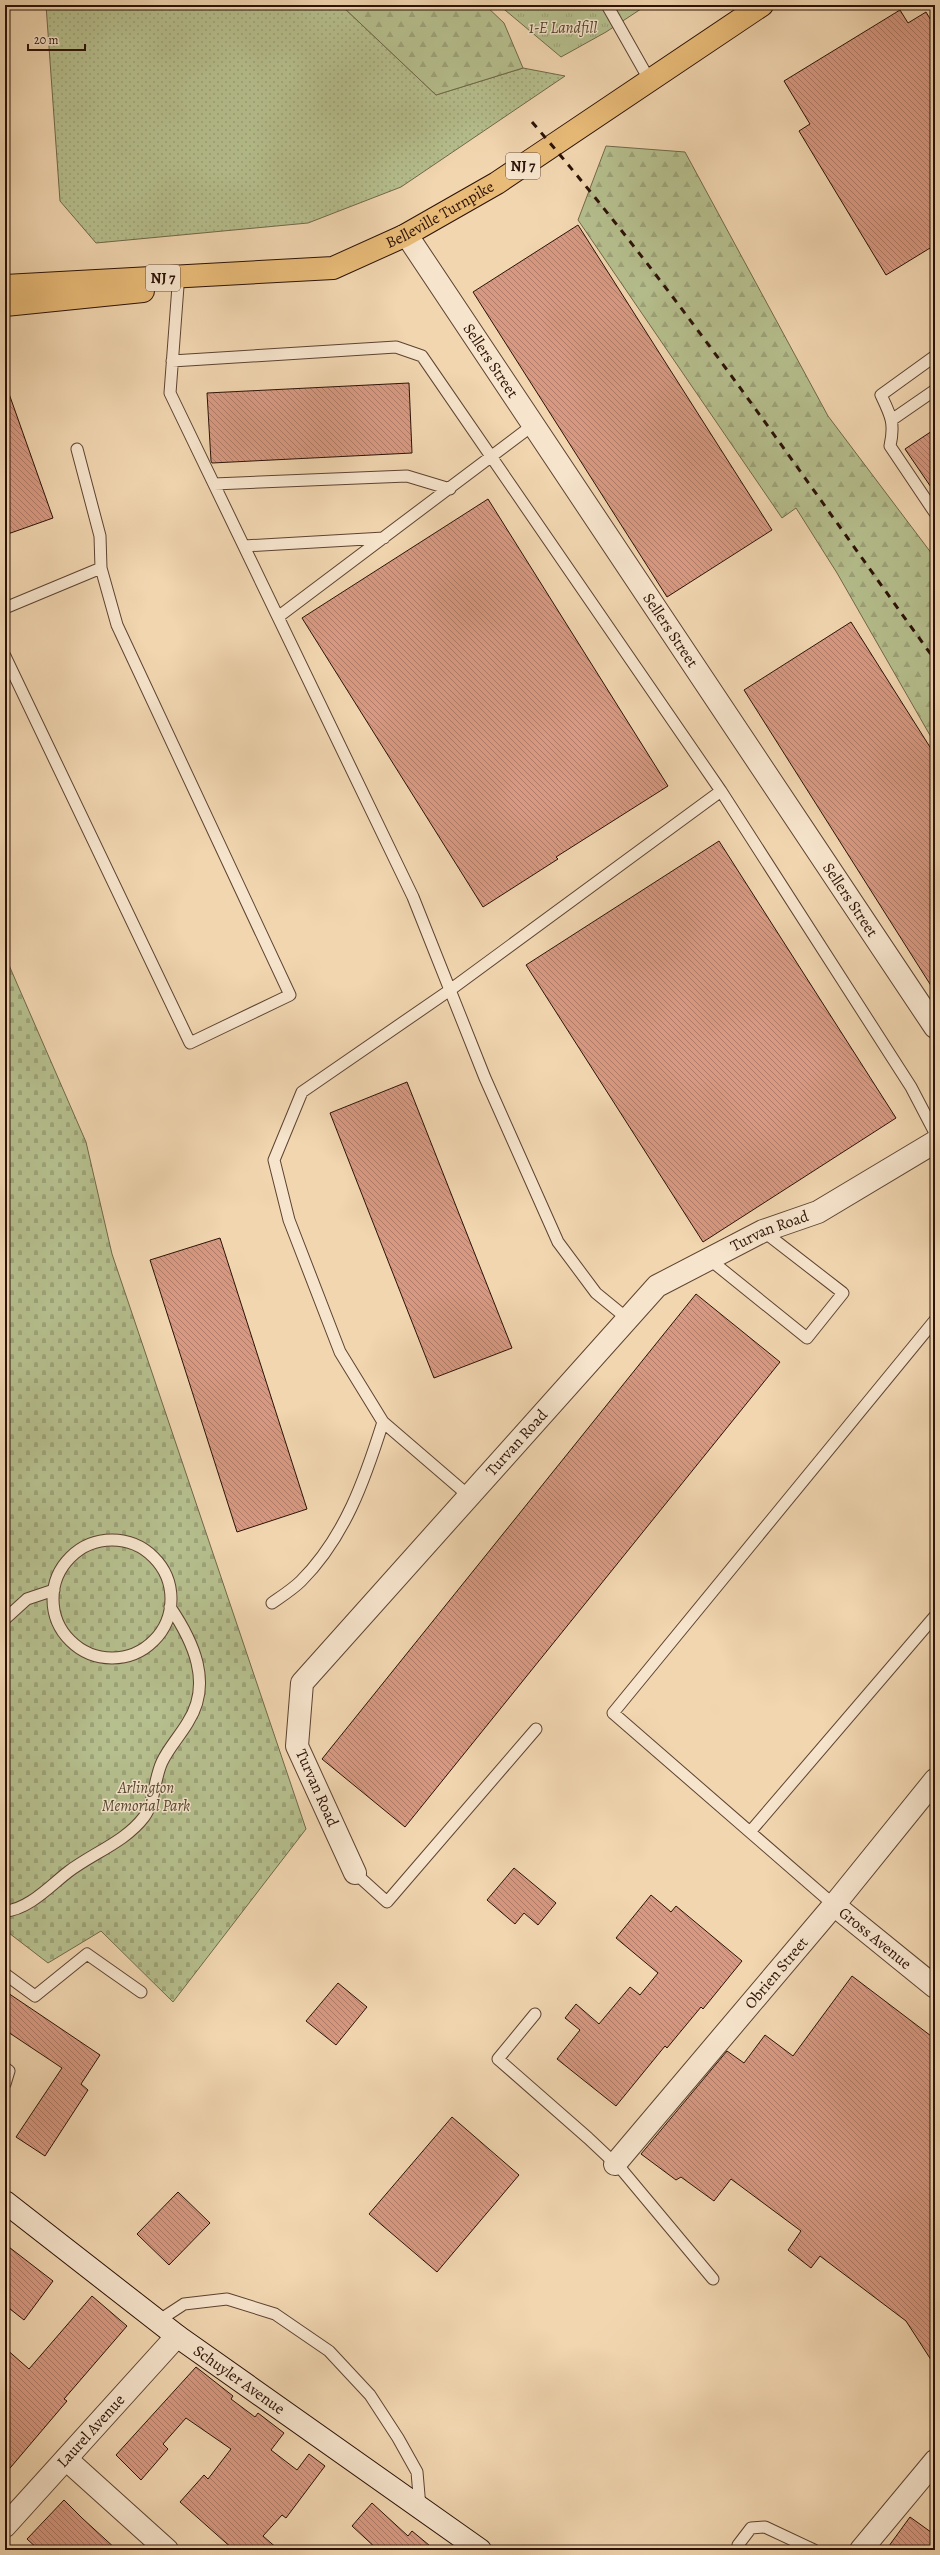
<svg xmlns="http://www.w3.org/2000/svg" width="940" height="2555" viewBox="0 0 940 2555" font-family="Alegreya,serif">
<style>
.grass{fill:url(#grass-dots);stroke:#71684a}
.forest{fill:url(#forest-firs);stroke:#71684a}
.cemetery{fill:url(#cemetery-stones);stroke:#71684a}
.park{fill:url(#park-tufts);stroke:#71684a}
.building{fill:url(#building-back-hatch);stroke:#2c1207}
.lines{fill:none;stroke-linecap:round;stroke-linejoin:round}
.lane-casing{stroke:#5d4331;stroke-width:13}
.street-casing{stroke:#5d4331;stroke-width:24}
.secondary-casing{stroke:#2c1207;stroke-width:24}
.primary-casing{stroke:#2c1207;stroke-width:24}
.lane{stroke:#f6e4cc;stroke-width:11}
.street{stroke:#f6e4cc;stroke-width:22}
.secondary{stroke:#f6e4cc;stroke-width:22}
.primary{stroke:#e8bb78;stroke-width:22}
.rail{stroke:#2c1207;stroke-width:3;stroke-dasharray:7 7;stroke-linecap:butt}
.labels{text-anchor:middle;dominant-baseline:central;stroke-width:3;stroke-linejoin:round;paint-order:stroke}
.shield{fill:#f6e4cc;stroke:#695142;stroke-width:1}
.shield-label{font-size:15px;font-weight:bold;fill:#2c1207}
.park-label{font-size:16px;font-style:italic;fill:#554630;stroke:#f6e4cc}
.street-label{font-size:16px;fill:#2c1207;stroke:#f6e4cc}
</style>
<defs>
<pattern id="grass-dots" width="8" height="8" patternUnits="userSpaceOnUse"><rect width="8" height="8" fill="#b6bf8e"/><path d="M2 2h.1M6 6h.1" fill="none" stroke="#9da379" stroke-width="1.8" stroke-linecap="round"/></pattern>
<pattern id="forest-firs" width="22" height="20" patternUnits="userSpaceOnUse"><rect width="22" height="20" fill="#b6bf8e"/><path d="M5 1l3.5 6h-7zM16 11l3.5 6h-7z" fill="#9da379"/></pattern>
<pattern id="cemetery-stones" width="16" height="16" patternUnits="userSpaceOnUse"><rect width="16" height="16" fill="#b6bf8e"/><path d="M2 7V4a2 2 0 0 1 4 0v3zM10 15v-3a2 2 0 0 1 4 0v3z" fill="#9da379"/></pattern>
<pattern id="park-tufts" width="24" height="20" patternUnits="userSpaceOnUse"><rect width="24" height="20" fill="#b6bf8e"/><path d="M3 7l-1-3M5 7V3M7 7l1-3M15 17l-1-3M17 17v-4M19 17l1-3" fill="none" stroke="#9da379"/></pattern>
<pattern id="building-back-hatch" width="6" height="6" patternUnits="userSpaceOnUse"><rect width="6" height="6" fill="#d79981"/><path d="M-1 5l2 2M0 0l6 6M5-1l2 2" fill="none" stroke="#af7b68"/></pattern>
</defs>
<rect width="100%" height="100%" fill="#f1d6b0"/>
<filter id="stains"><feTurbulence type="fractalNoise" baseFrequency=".005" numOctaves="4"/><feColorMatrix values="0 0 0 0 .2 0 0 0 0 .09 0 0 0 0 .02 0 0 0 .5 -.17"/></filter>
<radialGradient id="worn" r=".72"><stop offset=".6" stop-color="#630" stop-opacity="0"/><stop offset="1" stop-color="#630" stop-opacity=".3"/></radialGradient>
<path class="grass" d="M46,5H341L436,95L523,68L565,76L401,187L308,223L96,243L60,201Z"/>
<path class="forest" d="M341,5H485L504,23L523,68L436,95Z
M606,146L685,152L828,416L935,558V744L837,573L796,508L782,518L578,220Z"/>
<path class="cemetery" d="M5,956L86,1142L112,1254L306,1829L173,2002L101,1931L48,1963L5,1930Z"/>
<path class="park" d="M499,5H647L606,32L561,57Z"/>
<path class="building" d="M900,10L908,23L926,12L935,27V245L886,275L799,131L810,124L784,81Z
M578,225L772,530L667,597L473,292Z
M409,383L412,453L212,463L211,461L207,393Z
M7,388L53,518L5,535V389Z
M935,429V493L905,449Z
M488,499L668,786L556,857L558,859L483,907L302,618Z
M851,622L935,755V992L744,690Z
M719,841L896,1118L703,1242L526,965Z
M407,1082L512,1348L434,1378L330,1113Z
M220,1238L307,1509L237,1532L150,1260Z
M696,1294L780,1362L405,1827L322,1759Z
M514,1868L556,1903L538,1925L524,1913L515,1924L487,1900Z
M651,1895L671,1912L676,1906L742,1961L703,2009L701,2007L667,2048L665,2046L616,2106L557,2059L580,2030L565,2018L576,2004L599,2024L630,1987L640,1995L658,1973L616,1938Z
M852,1976L935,2039V2366L906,2321L820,2256L811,2268L788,2250L801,2231L731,2179L714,2201L681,2177L676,2180L641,2154L727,2051L744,2063L765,2035L793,2056Z
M338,1983L367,2007L336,2045L306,2021Z
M5,1991L100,2055L81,2084L88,2090L45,2156L16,2137L62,2068L5,2030Z
M452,2117L519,2175L437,2272L369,2214Z
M178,2192L210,2223L169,2265L137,2234Z
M5,2244L53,2281L24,2320L5,2305Z
M92,2296L127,2326L64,2399L67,2401L5,2474V2348L29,2369Z
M196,2367L233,2396L231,2399L255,2417L258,2413L284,2433L271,2450L297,2470L309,2454L325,2466L286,2518L282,2515L263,2536L279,2550H234L180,2502L204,2475L208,2479L231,2449L186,2418L163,2444L168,2449L141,2480L116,2455Z
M64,2500L82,2518L117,2550H39L27,2539Z
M372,2503L408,2536L412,2531L435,2550H378L352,2526Z
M910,2517L935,2535V2550H886Z"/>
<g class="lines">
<defs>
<path id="lane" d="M607,5L650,81
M178,286L170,393L413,897L485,1078L558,1242L596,1293L629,1320
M935,356L881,395C891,416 895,423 890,446L935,513
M172,361L396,347L422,356L721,791L911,1087L935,1133
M893,419L935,390
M214,484L407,476L450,489
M244,546L384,538
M5,608L101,568
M278,617L533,425
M5,656L190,1043L290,995L117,625L101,568L100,536L77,449
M709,1259L807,1338L843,1293L763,1231
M469,1496L383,1422L340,1352L289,1220L274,1160L302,1092L450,990L721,791
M53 1599a59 59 0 1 1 118 0a59 59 0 1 1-118 0Z
M272,1603C282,1596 293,1589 301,1581C345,1537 365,1479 383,1422
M5,1619L27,1599L54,1590
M750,1832L935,1616
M355,1873L387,1902L536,1729
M834,1905L613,1713L935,1320
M5,1911C28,1910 51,1885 68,1872C93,1853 125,1842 144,1817C155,1802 154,1779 162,1762C169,1747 180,1736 188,1722C213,1683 193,1641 170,1607
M5,1974L35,1996L87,1954L141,1992
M535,2014L498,2059L588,2138L622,2170L713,2279
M5,2068L9,2071L5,2084
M158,2321L184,2304L227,2299L275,2314L329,2351L370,2395L398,2438L417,2472L420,2507
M739,2550L738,2545L751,2528L765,2527L814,2550"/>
<g id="street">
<path id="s1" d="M404,236L408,237L935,1027"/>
<path id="s2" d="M355,1873L297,1746L302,1683L657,1286L763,1231L818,1212L935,1142"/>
<path id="s3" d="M834,1905L935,1987"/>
<path id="s4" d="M615,2164L834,1905L935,1780"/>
<path d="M66,2459L167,2550"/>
<path id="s5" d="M5,2526L177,2336"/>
<path d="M861,2550L935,2461"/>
</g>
<g id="secondary">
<path id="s6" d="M5,2202L177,2336L480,2550"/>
</g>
<g id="primary">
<path id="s7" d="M5,286L333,268L404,236L497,183L762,5"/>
<path d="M5,305L143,291"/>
</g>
</defs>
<use href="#lane" class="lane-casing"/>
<use href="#street" class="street-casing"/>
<use href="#secondary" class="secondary-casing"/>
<use href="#primary" class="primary-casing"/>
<use href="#lane" class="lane"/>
<use href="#street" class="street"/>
<use href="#secondary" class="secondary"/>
<use href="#primary" class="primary"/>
<path class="rail" d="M532,122C678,291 804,479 935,660"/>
</g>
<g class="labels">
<g class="shield">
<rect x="506" y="153" width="34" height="26" rx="3"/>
<rect x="146" y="265" width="34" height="26" rx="3"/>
</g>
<g class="shield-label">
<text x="523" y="166">NJ 7</text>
<text x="163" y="278">NJ 7</text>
</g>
<g class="park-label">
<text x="563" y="28">1-E Landfill</text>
<text x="146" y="1788">Arlington<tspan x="146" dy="18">Memorial Park</tspan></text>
</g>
<g class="street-label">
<text stroke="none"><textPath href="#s7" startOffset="448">Belleville Turnpike</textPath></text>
<text stroke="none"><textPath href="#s1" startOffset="153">Sellers Street</textPath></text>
<text stroke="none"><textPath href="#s1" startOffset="477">Sellers Street</textPath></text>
<text stroke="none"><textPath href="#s1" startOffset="801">Sellers Street</textPath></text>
<text stroke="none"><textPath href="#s2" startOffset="861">Turvan Road</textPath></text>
<text stroke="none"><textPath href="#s2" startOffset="525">Turvan Road</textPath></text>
<text transform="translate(317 1788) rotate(66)">Turvan Road</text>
<text stroke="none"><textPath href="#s3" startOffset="53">Gross Avenue</textPath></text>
<text stroke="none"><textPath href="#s4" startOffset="250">Obrien Street</textPath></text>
<text stroke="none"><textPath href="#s6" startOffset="294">Schuyler Avenue</textPath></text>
<text stroke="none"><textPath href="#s5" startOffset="128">Laurel Avenue</textPath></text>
</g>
</g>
<rect width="940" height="2555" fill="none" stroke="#f1d6b0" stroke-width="20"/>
<rect x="6" y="6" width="928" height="2543" fill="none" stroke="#2c1207" stroke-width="2"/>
<rect x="10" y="10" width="920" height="2535" fill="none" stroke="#2c1207"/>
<path d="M28 44v6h57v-6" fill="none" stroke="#2c1207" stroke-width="2"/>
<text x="34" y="44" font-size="12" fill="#2c1207" stroke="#f6e4cc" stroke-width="3" paint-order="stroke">20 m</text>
<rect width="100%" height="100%" filter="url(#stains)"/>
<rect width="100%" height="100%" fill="url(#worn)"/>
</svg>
